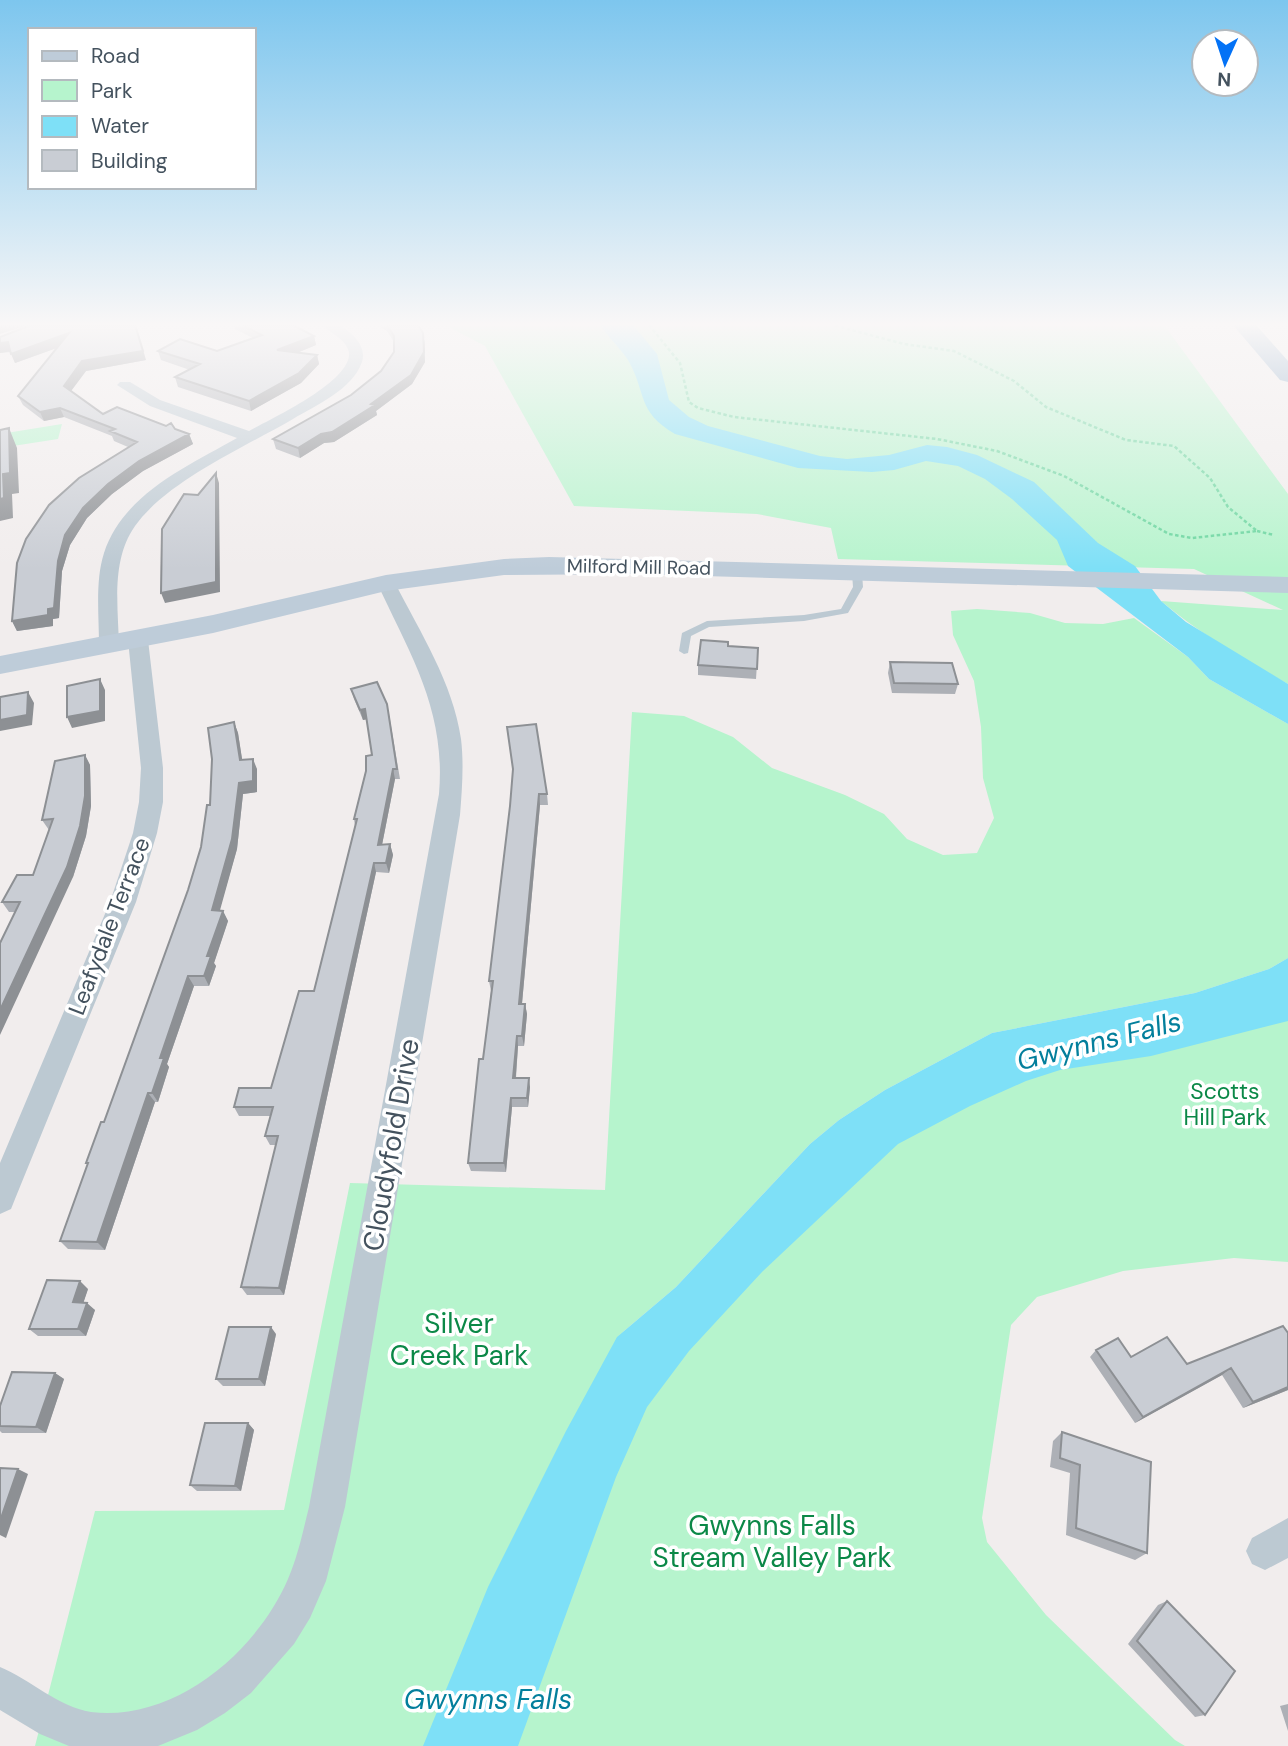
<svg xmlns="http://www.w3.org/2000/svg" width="1288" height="1746" viewBox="0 0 1288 1746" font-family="'DM Sans',sans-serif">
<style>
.green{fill:#b6f4cd}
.water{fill:#7ee0f7}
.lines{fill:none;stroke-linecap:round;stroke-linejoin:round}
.path{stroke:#6ad69f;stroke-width:2.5;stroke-dasharray:3.5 2.5;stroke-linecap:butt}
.service{fill:#bcc9d2;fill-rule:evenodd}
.minor{fill:#bcc9d2;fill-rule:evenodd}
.secondary{fill:#beccd9;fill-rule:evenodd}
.motorway{fill:#7fa2c3;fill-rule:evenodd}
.wall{fill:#adb0b6}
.shaded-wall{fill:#8d9094}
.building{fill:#c9cdd4;stroke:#8d9094;stroke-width:2}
.labels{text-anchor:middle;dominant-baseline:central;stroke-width:7;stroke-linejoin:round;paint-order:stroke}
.far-street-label{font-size:19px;fill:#44525e;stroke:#fff}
.street-label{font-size:23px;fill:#44525e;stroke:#fff}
.park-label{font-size:23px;fill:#0b8847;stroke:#fff}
.near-water-label{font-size:28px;font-style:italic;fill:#037f9c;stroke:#fff}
.near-street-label{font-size:28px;fill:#44525e;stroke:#fff}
.near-park-label{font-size:28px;fill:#0b8847;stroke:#fff}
</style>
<rect width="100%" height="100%" fill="#f1eded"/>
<path class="green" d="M445,325H1164L1288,494V684C1244,659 1200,634 1161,601L1283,610L1194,569L838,559L831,528L757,514L574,506L485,346Z
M62,424L58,439L0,448V434Z
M977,609L1030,613L1065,623L1103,624L1134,618L1188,657L1209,679L1288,724V958L1269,969L1195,993L992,1033L885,1090L839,1120L810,1144L676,1287L617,1337L888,1125L1288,989V1262L1234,1258L1123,1271L1037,1297L1011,1325L982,1518L987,1542L1046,1615L1175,1740L1185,1746H35L95,1511L284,1510L350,1183L605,1190L632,712L684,716L733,737L772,768L845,795L884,814L907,839L943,855L977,853L994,818L983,778L981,727L974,681L953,635L951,611Z"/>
<path class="water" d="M600,325H633L657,354L669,400L689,417L708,426L820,456L847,459L889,455L927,445L947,447L977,455L1034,482L1098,543L1135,566L1161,601L1186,622L1288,684V724L1209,679L1188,657L1068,566L1057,540L1012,499L985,479L958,466L926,461L894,470L872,472L798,468L675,434C636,411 647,393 628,360C620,348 608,337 600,325Z
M1288,958V1021L1151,1056L1060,1070L1026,1081L970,1106L898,1144L762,1272L689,1351L647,1407L616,1477L518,1746H423L488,1587L566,1431L617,1337L676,1287L810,1144L839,1120L885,1090L992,1033L1195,993L1269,969Z"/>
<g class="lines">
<path class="path" d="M649,325L680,363L689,402L698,408L734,417L937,439L997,451L1064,476L1169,534L1192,538L1257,531L1228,507L1210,478L1174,446L1126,440L1046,407L1014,381L954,351L904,344L833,325
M1257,531L1274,535"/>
<path class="service" d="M857,570L862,573L863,587L848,613L804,621L709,627L691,636L688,653L684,654L679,651L682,633L707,621L804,615L841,609L853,587L852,573Z"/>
<path class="minor" d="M323,325H339C352,333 367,345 362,362C352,390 316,405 293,419C245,447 167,481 135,526C111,560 118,606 119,645L116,649H102L99,645C99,615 95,581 104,553C123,494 188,466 237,438L150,406L117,385L120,382H130L160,400L249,431C271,419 353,381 349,352C346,339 331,334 323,325Z
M386,577L395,583C420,632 453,683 461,739C464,764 462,790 460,815L345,1507L326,1581L310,1618L294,1644L251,1693L225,1713L197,1730L158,1746H69L40,1734L0,1710V1667C30,1679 58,1707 91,1712C174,1722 256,1653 288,1579C298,1556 303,1531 309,1507L439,794C446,710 411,656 377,583Z
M138,634L145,636L148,640L163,768V802L157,833L136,902L15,1199L11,1209L0,1214V1163L110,902L133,833L139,802L141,768L128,640L131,636Z
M1288,1518V1558L1265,1570L1252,1564L1246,1551L1252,1538Z"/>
<path class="secondary" d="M549,557L1288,577V593L635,574L504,575L386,591L213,633L0,674V656L213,615L386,575L504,559Z"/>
<path class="motorway" d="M1233,325H1256L1288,361V382L1280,380Z"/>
</g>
<path class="wall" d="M234,325H293L314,336L316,345L297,353L317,355L319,364L301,383L251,411L178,387L175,377L190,370L161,360L158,351H217L253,338L235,329Z
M377,325H418L425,342V362L412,384L376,411L377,415L334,442L324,443L300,458L276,449L273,439L351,395L381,371L394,352V342L387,331Z
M0,337L146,360L86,371L71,391L103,414L175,429L189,434L193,444L143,471L112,494L87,518L70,545L62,571L59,618L53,619V626L17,631L12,621L128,447L114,441L112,436L64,417L44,421L23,405L18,396L57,348L15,363L11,352L0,353Z
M758,648L756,679L698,675V665Z
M890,662L958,684L955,694L892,693L888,673Z
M351,689L389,714L400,779H395L382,845L390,844L393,855L389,873L376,872L284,1295H247L241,1287L276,1145H270L265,1136L270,1116H239L234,1107L271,1088L314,991L355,826L354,819L372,755L367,719L363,720L354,699Z
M234,722L238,733L242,760L257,769V792L243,794L237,849L219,911H223L228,921L214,963L216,966L209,986H194L167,1064L169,1067L158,1102H155L105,1250L68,1249L60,1241L88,1165L86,1163L104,1122L188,890L201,847L210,805Z
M85,755L90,765L91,806L86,836L73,877L15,912H9L2,902L33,875L49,830L42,820Z
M513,769L547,794L548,805H540L522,1004H525L527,1014L524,1046H518L516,1078L530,1087L528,1107H512L506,1172L471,1171L468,1163L483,1059L491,991L489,981L510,806Z
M88,1289L83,1303L95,1310L86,1336H38L29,1329Z
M1283,1326L1288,1390L1243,1408L1222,1375L1135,1423L1090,1357L1096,1350L1131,1357L1187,1364Z
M276,1334L265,1386H223L216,1379Z
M55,1373L64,1379L46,1433H2L0,1431V1406Z
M248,1423L254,1430L241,1491H197L190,1485Z
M1062,1432L1147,1553L1135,1560L1066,1535L1070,1473L1050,1467L1053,1441Z
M1167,1601L1205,1715L1195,1717L1128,1644L1158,1605Z
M1288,1704V1731L1280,1706Z"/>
<path class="shaded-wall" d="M0,325H28L0,334Z
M136,325L146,360L86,371L68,395L64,386L82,361Z
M69,333L73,342L15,363L11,354Z
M423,333L425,362L412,384L376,411L377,415L334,442L324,443L300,458L298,448L371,404Z
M314,336L316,345L279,360L277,350Z
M8,342L12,351L0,353V343Z
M317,355L319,364L301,383L251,411L249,401Z
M60,408L64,417L44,421L40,412Z
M9,428L17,448L19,493L12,494L13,518L0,521V499Z
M189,434L193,444L143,471L112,494L87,518L70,545L62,571L59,618L53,619V626L17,631L12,621L48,609L58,561L65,535L83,508L108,484L139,461Z
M216,473L219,483L220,592L165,603L161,593Z
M100,679L105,690V721L72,728L67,717Z
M28,692L34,703L32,725L0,731V720Z
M365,709L368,719L363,720L360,710Z
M234,722L238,733L244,771L240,760Z
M85,755L90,765L91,806L86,836L73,877L0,1035V1010Z
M253,759L257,769V792L243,794L237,849L217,921L212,910L239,783Z
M393,769L395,779L380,855L378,845Z
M539,794L540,805L521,1014L519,1004Z
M390,844L393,855L389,873L386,863Z
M374,863L376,872L284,1295L279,1288Z
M223,911L228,921L214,963L216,966L209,986L204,976L207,956Z
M188,976L194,986L167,1064L169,1067L158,1102L152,1093L160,1058Z
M525,1004L527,1014L524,1046L522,1036Z
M517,1036L518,1046L515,1087L513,1078Z
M529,1078L530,1087L528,1107L527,1098Z
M148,1093L155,1102L105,1250L97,1242Z
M511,1098L512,1107L506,1172L504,1163Z
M80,1281L88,1289L81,1310L73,1302Z
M87,1303L95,1310L86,1336L78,1329Z
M271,1327L276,1334L265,1386L259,1379Z
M1231,1368L1222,1375L1135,1423L1143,1417Z
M55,1373L64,1379L46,1433L36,1427Z
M1288,1387V1390L1243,1408L1253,1402Z
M248,1423L254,1430L241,1491L235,1486Z
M18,1469L28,1474L6,1538L0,1535V1521Z"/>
<path class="building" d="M31,325H135L143,351L82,361L64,386L103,414L117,407L166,426L171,423L175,429L189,434L139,461L108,484L83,508L65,535L58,561L54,608L48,609V615L12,621L17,563L26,539L49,505L79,478L137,442L110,431L115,429L60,408L40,412L18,396L69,333L11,354L8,342L0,343V337Z
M242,325H293L314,336L277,350L317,355L299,373L249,401L175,377L200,364L158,351L180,339L217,351L262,335Z
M387,325H418L423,333L424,352L411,375L371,404L375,405L332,432L321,434L298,448L273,439L351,395L381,371L394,352V336Z
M9,428L10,473L3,474L4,498L0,499V430Z
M216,473V582L161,593L162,529L184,494L198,495Z
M701,640L728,642V646L758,648L757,669L698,665Z
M890,662L952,663L958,684L894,683Z
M100,679V711L67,717V686Z
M377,682L387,704L397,769H393L378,845L390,844L386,863H374L279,1288L241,1287L278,1136H265L273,1107H234L239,1088H271L299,991H314L357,819H354L366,771V756L372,755L365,709L360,710L351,689Z
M28,692L27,715L0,720V697Z
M234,722L240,760L253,759V781L239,783L232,839L212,910L223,911L207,956H211L204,976H188L160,1058H164L152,1093H148L97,1242L60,1241L88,1163H86L101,1122H104L188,890L201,847L207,805H210L212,759L208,728Z
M536,724L547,794H539L519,1004H525L522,1036H517L513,1078H529L527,1098H511L504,1163H468L479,1059H483L493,981H489L510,806L513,769L507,727Z
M85,755V796L80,826L67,867L0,1010V943L20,902H2L17,875H33L53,819L42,820L55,761Z
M47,1280L80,1281L73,1302L87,1303L78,1329H29Z
M1283,1326L1288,1333V1387L1253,1402L1231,1368L1143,1417L1096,1350L1118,1338L1131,1357L1167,1337L1187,1364Z
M229,1327H271L259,1379H216Z
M12,1372L55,1373L36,1427L0,1426V1406Z
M205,1423H248L235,1486L190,1485Z
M1062,1432L1151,1462L1147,1553L1076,1528L1080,1465L1060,1458Z
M0,1468L18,1469L0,1521Z
M1167,1601L1235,1671L1205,1715L1137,1641Z"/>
<linearGradient id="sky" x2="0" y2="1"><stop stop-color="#7dc6ee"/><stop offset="0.57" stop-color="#f9f7f7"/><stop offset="1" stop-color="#f9f7f7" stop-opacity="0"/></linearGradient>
<rect width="1288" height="569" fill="url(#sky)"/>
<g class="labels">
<g class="far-street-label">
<text transform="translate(639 567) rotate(1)">Milford Mill Road</text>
</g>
<g class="street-label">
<text transform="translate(109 926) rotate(-69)">Leafydale Terrace</text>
</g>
<g class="park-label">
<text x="1225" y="1091">Scotts<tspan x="1225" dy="26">Hill Park</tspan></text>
</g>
<g class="near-water-label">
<text transform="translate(1099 1041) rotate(-14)">Gwynns Falls</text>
<text x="488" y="1699">Gwynns Falls</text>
</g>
<g class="near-street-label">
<text transform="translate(391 1145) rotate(-80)">Cloudyfold Drive</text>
</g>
<g class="near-park-label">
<text x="459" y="1323">Silver<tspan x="459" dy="32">Creek Park</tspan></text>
<text x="772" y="1525">Gwynns Falls<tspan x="772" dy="32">Stream Valley Park</tspan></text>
</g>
</g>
<rect x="28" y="28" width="228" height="161" fill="#ffffff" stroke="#b4babf" stroke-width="2"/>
<rect x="42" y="51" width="35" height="10" fill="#beccd9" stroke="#b4babf" stroke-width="2"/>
<text x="91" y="63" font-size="21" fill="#44525e">Road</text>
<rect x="42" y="80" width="35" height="21" fill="#b6f4cd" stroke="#b4babf" stroke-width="2"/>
<text x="91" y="98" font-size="21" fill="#44525e">Park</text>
<rect x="42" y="116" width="35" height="21" fill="#7ee0f7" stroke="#b4babf" stroke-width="2"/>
<text x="91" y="133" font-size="21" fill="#44525e">Water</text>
<rect x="42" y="150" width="35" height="21" fill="#c9cdd4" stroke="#b4babf" stroke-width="2"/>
<text x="91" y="168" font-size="21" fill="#44525e">Building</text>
<g transform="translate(1225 63) rotate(183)"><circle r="33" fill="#ffffff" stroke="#b4babf" stroke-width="2"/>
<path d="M0-5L12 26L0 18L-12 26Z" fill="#0372f6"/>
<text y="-10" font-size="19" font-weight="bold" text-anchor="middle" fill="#44525e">N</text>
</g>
</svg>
